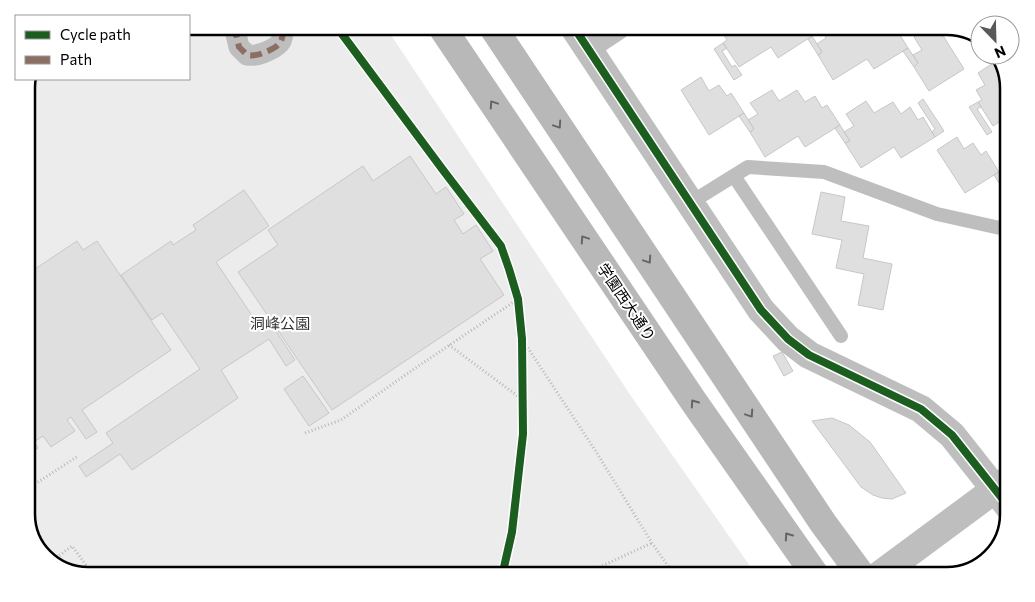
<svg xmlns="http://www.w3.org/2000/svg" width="1035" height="602" viewBox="0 0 1035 602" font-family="Commissioner,'Noto Sans JP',sans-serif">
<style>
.green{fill:#ececec}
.building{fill:#dfdfdf;stroke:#c7c7c7}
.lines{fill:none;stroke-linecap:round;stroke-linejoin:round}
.path{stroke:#b9b9b9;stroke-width:3;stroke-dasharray:1 2.5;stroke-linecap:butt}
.service{stroke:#bebebe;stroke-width:14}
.pedestrian{stroke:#bebebe;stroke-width:21}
.minor{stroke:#bebebe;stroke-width:28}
.tertiary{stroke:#bebebe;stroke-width:28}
.secondary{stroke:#b8b8b8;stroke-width:28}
.quiet{stroke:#8d6e63;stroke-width:6;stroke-dasharray:12 6;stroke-linecap:butt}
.cycleway-casing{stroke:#fff;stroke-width:11}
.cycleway{stroke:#1b5e20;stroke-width:8}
.oneway{stroke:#656565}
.labels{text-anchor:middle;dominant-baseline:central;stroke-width:4;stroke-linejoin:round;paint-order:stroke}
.street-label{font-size:15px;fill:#000;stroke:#fff}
.park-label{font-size:15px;fill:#333;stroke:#fff}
.rim{fill:none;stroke:#000;stroke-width:2.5}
</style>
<rect width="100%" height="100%" fill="#fff"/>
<path class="green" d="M189,26H385L631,396L757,576H88L57,568L37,548L26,518V84L29,79H189Z"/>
<path class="building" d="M729,26H806L812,36L778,58L771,47L739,67L723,43L727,40L721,31Z
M819,26H888L890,30L895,27L908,48L874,69L867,59L833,80L818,55L822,52L817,44L826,38Z
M930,26H937L964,69L929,91L914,67L918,63L913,55L922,50L914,37Z
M812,36L822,52L818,55L808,39Z
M723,43L727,48L722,51L732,67L735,65L742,75L734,80L714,49Z
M908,48L918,63L914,67L903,51Z
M998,60L1003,68L1009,84V116L993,126L978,102L982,100L976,90L985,85L978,73Z
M701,77L709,91L719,85L727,96L731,93L744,113L709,135L681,90Z
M772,90L779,101L797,90L805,102L815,96L822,108L827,105L840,125L805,147L798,136L765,157L750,132L754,129L748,120L758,114L750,103Z
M923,99L944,131L935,137L932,132L935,129L918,103Z
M866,101L874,113L893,102L901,114L910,107L918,120L923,117L935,137L901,158L894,147L861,168L845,143L850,141L844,132L854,126L846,114Z
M978,102L981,107L977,109L992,132L987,135L969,107Z
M744,113L754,129L750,132L739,116Z
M840,125L850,141L845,143L835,128Z
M957,137L964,149L973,143L981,155L986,151L999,172L965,193L937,150Z
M410,156L436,194L446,187L464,214L454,220L463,234L476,225L493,251L480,259L504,295L332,410L238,272L278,245L268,230L363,166L373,181Z
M999,172L1009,187L1004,191L994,175Z
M244,190L269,226L216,262L261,329L270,322L295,360L286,366L269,339L221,370L238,398L132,470L120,454L86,477L79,466L113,443L106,433L200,369L162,313L152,320L121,275L171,241L173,245L196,230L193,225Z
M821,192L845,197L841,221L869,226L863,258L892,264L883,310L858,305L864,274L836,268L842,240L812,234Z
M77,241L83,250L97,241L171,350L82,410L97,432L86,439L71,417L67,420L75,431L51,447L43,436L34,442L38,448L26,456V275Z
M782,352L793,371L784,376L773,356Z
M303,376L329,413L309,426L284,389Z
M832,418L849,425L870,442L906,493L892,499L882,498L873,495L861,487L812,421Z
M1001,543L978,567L966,570Z"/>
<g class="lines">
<path class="path" d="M522,339L595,450L652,543L675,576
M449,345L523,400
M305,433L341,420L411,371L518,299
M26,490L78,456
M51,562L72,546L94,576
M580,576L652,543"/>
<path class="service" d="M734,176L841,336
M690,203L748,167L824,172L937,214L1009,230"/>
<path class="pedestrian" d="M234,26L239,47L247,55C254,56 258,55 263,53C278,47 285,43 282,26"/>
<path class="minor" d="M573,26L761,310L788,339L809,355L921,409L952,435L1009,507
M587,46L617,26"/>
<path class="tertiary" d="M878,576L1009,479"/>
<path class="secondary" d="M441,26L694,402L816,576
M492,26L823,523L862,576"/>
<path class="quiet" d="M234,26L239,47L247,55C254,56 258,55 263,53C278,47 285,43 282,26"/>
<defs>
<path id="cycleway" d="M336,26L443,170L501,246L509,269L518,299L522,339L523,434L512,532L502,576
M573,26L761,310L788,339L809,355L921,409L952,435L1009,507"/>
</defs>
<use href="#cycleway" class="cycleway-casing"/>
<use href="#cycleway" class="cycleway"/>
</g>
<defs><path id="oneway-chevron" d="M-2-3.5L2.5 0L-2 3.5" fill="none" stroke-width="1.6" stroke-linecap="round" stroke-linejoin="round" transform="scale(1.25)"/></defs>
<g class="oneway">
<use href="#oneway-chevron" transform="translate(493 104) rotate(-124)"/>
<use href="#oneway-chevron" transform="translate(558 125) rotate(56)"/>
<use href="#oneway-chevron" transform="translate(584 239) rotate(-124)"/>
<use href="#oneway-chevron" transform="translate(648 260) rotate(56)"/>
<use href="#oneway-chevron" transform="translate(694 403) rotate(-125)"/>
<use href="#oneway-chevron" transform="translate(750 414) rotate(56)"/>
<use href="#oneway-chevron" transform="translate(788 536) rotate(-125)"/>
</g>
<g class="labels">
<g class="street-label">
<text transform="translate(627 302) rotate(56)">学園西大通り</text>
</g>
<g class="park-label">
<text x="280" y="323">洞峰公園</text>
</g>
</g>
<path d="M0 0H1035V602H0ZM88 35H947A53 53 0 0 1 1000 88V514A53 53 0 0 1 947 567H88A53 53 0 0 1 35 514V88A53 53 0 0 1 88 35Z" fill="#fff" fill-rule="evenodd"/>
<path class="rim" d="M88 35H947A53 53 0 0 1 1000 88V514A53 53 0 0 1 947 567H88A53 53 0 0 1 35 514V88A53 53 0 0 1 88 35Z"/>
<rect x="15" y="15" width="175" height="65" fill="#ffffff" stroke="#999999"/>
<rect x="25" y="31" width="25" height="8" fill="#1b5e20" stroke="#999999"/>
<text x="60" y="40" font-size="15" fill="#000000">Cycle path</text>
<rect x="25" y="56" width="25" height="8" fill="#8d6e63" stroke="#999999"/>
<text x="60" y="65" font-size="15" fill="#000000">Path</text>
<g transform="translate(995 40) rotate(157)"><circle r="24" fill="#ffffff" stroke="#999999"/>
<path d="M0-4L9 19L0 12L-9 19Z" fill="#595959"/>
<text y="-8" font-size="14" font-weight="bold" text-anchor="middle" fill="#000000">N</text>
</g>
</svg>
